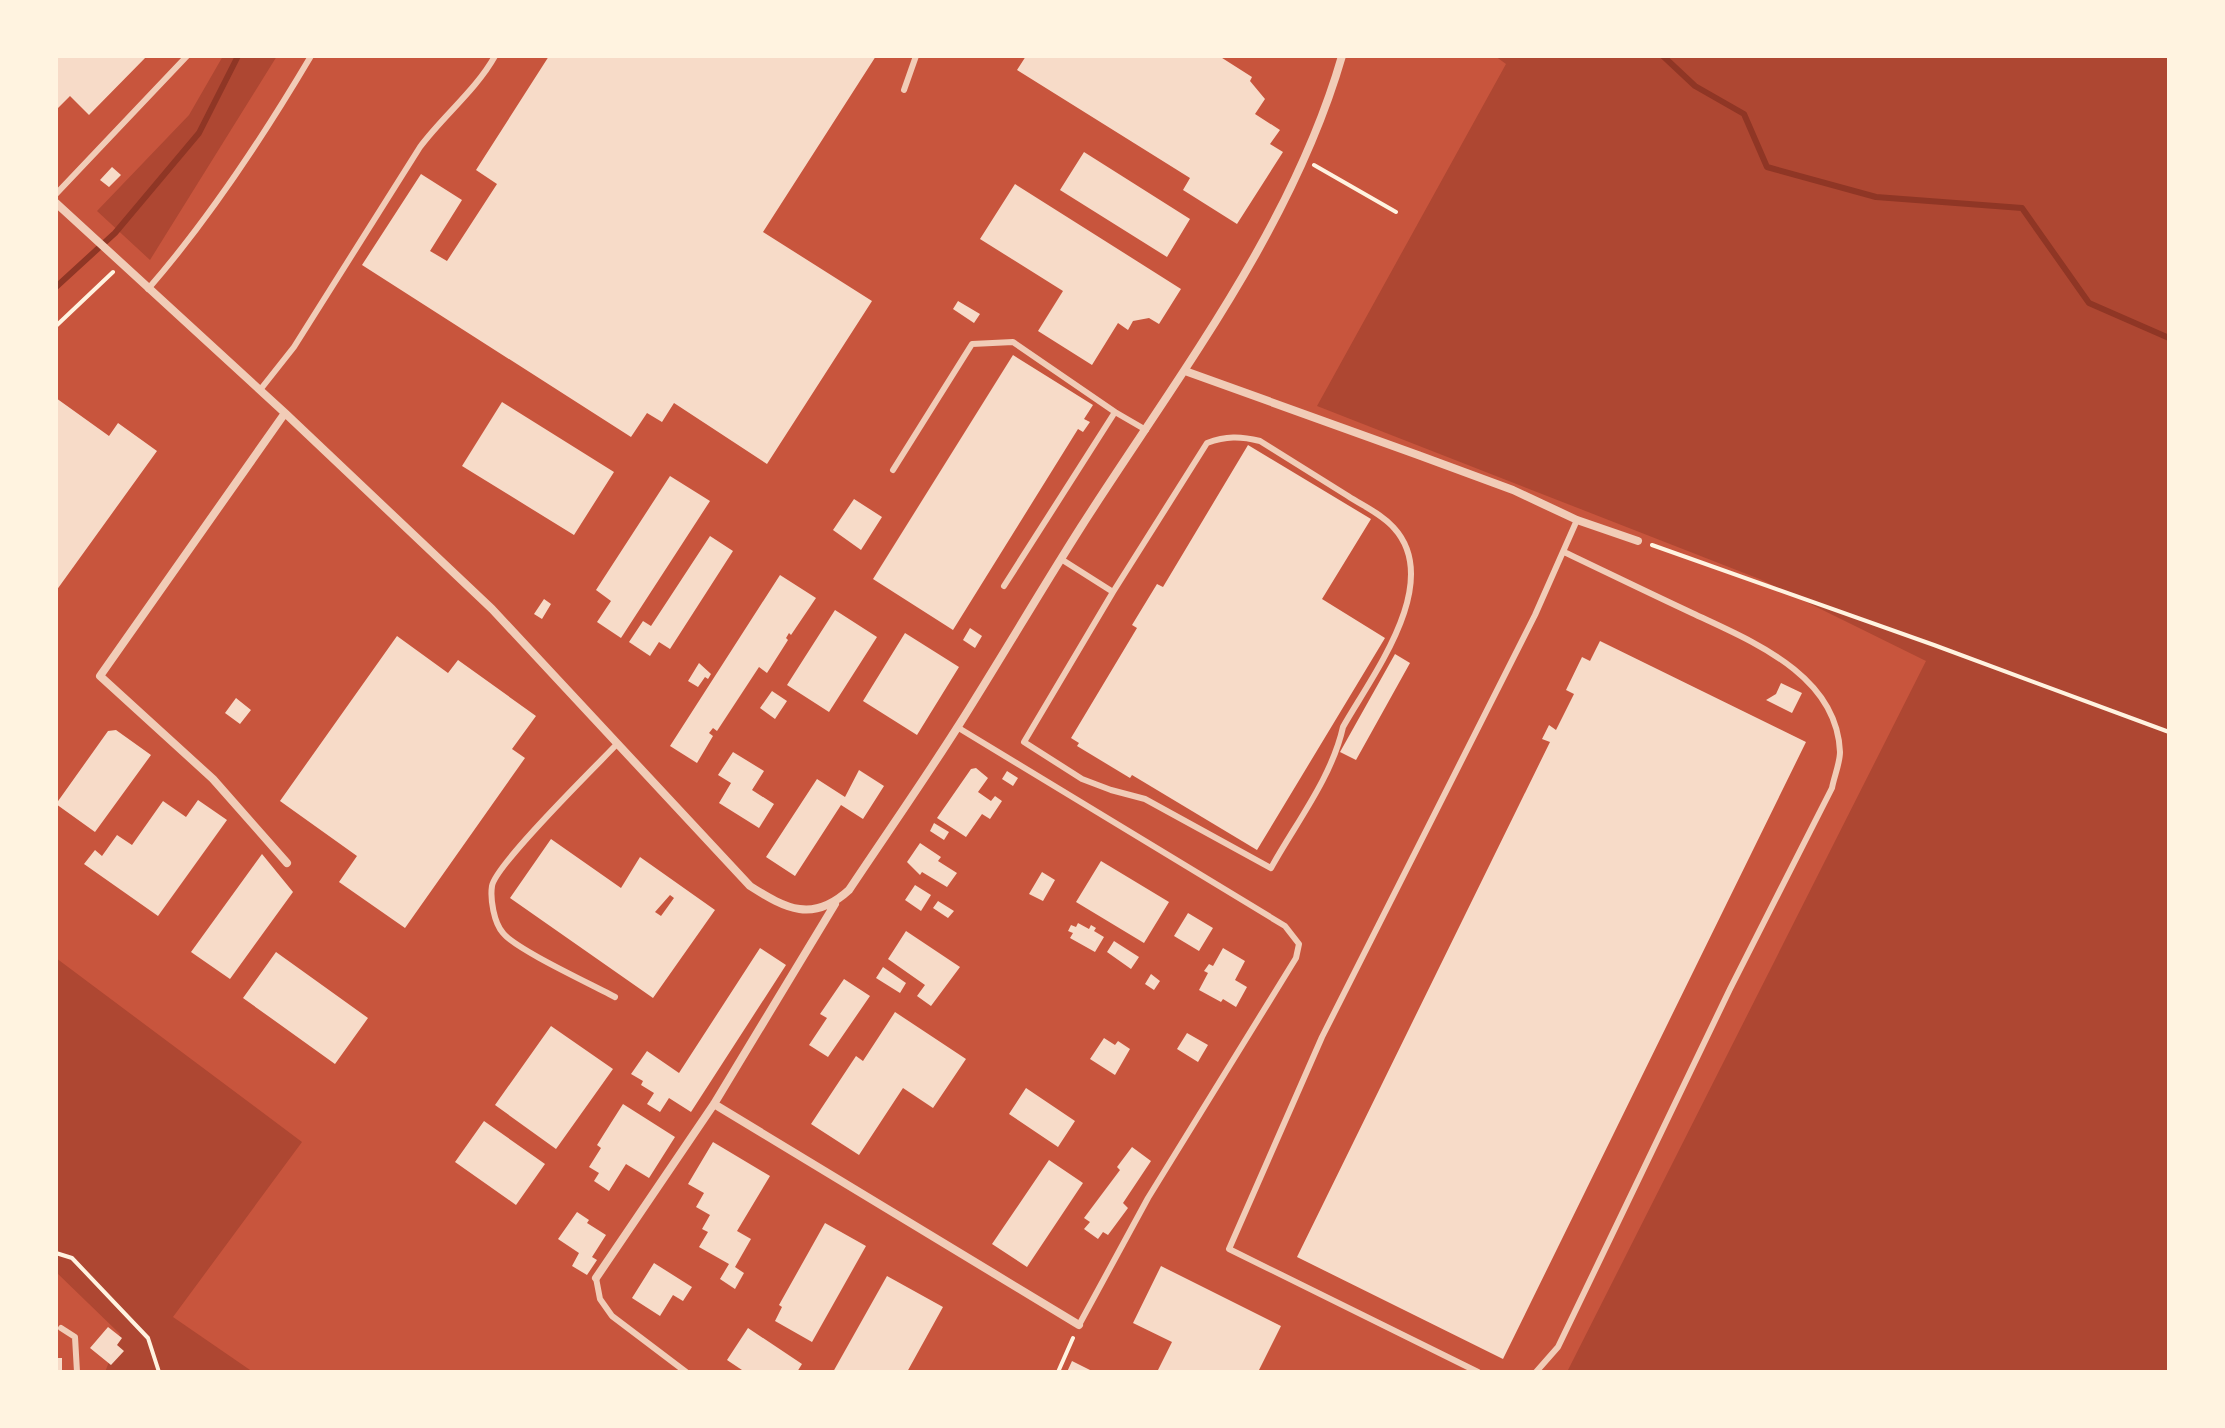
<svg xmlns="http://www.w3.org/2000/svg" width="2225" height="1428" viewBox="0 0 2225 1428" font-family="Quicksand,sans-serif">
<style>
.green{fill:#ae4732}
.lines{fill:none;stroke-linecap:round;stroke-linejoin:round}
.stream{stroke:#8f3625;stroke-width:6}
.building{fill:#f7dbc8;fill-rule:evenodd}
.path{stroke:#fff3e0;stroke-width:4}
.service{stroke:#f1ccb7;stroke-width:6}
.minor{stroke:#f1ccb7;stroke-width:8}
</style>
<rect width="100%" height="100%" fill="#c8553d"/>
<path class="green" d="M223,56H277L150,260L97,211L189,115Z
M1495,56H2169V1372H1567L1926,661L1762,580L1317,406L1506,64Z
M56,958L302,1142L173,1317L253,1372H105L120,1334L56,1272Z"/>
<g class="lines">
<path class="stream" d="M1663,56L1695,86L1744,114L1767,167L1876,197L2022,208L2089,303L2169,338
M56,287L115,233L199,133L238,56"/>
</g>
<path class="building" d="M56,56H147L89,115L70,96L56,110Z
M549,56H876L763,232L872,301L767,464L674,403L662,422L647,413L631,437L362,265L421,174L462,200L430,251L447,261L497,184L476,170Z
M1026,56H1219L1252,77L1250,81L1265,99L1255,114L1280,130L1270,144L1283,152L1237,224L1183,190L1190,178L1017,70Z
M1084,152L1190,219L1167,257L1060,190Z
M112,167L121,175L109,187L100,180Z
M1015,184L1181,289L1159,324L1149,318L1133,321L1128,330L1118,323L1092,365L1038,331L1063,291L980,239Z
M958,301L980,314L974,323L953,309Z
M1013,355L1093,405L1084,419L1090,422L1083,432L1078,429L953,630L873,579Z
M56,398L109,436L118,423L157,451L56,591Z
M502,402L614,472L574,535L462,466Z
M1248,445L1371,519L1322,599L1385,638L1257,850L1132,775L1130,778L1077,746L1079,743L1071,738L1137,628L1132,625L1157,584L1163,587Z
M670,476L710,501L621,638L597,622L611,601L596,590Z
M854,499L882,517L861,550L833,530Z
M710,536L733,551L670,649L659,642L650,656L629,642L643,621L651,626Z
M780,575L816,598L791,635L789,633L786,638L788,640L767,673L759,667L717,731L713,728L709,733L713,736L697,763L670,746Z
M544,599L551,604L542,619L534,614Z
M835,610L877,637L829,712L787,685Z
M970,628L982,636L975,648L963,640Z
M905,633L959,667L917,735L863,701Z
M397,636L448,673L458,660L536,716L512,749L525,758L405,928L339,882L357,856L280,801Z
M1600,641L1806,742L1503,1359L1297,1257L1550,742L1542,739L1549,725L1556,730L1574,694L1566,690L1582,657L1590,661Z
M1395,654L1410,663L1356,760L1340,752Z
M699,663L711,674L708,679L705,677L698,687L688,681Z
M1781,683L1802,693L1792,713L1766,700L1776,694Z
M772,691L787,701L775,719L760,708Z
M236,698L251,710L240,724L225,713Z
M116,730L151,755L95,832L56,804L108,731Z
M733,752L764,771L752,790L774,804L759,828L719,803L731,783L718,775Z
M976,768L988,778L978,792L991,801L995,796L1002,801L990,819L982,814L966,837L937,818L971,769Z
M859,770L884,786L863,819L841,805L795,876L766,857L817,779L845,797Z
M1007,771L1018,778L1013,786L1002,779Z
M198,800L227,820L158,916L84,864L95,850L102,856L117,835L132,845L163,801L186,817Z
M934,823L949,832L944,840L930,831Z
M551,839L621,888L640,857L715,910L653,998L510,898ZM670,895L674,898L661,916L655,912Z
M920,843L941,857L938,861L957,873L947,887L922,872L920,875L907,862Z
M262,854L293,892L230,979L191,952Z
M1101,861L1169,902L1144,943L1076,902Z
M1042,872L1055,880L1043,901L1029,894Z
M915,885L931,895L921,911L905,900Z
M938,901L954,911L948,918L933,908Z
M1188,913L1213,928L1199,951L1174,936Z
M1078,923L1089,929L1091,925L1096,928L1094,931L1104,937L1095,952L1070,938L1073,933L1068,931L1071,925L1076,927Z
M906,931L960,967L931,1006L917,996L925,985L888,959Z
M1114,941L1139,957L1131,969L1107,952Z
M760,948L786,965L691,1112L669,1098L660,1112L647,1104L654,1093L641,1085L643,1081L631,1074L647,1051L679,1073Z
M1223,948L1245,961L1235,980L1247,987L1236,1007L1223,999L1221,1002L1199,990L1208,973L1204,971L1209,964L1213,966Z
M276,952L368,1018L335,1064L243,998Z
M883,967L906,983L900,993L876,978Z
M1151,974L1160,981L1154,990L1145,984Z
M844,979L870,996L828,1057L809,1045L827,1018L820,1014Z
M895,1012L966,1059L933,1108L903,1088L859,1155L811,1124L856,1056L863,1061Z
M551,1026L613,1069L556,1149L495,1105Z
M1187,1033L1208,1045L1198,1062L1177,1049Z
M1104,1038L1115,1045L1118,1041L1130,1049L1115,1075L1090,1059Z
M1026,1088L1075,1121L1058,1147L1009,1114Z
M623,1104L675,1137L649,1178L626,1164L609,1191L594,1181L599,1173L589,1167L601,1148L597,1145Z
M484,1121L545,1164L516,1205L455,1162Z
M713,1142L770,1176L737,1231L751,1239L735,1267L744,1273L735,1289L720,1279L729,1264L699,1247L708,1232L702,1229L710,1215L696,1207L704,1193L688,1184Z
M1132,1147L1151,1161L1123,1203L1128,1208L1108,1235L1103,1232L1098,1239L1084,1229L1090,1222L1084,1218L1120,1170L1117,1167Z
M1049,1160L1083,1183L1027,1267L992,1244Z
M577,1212L589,1220L587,1223L606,1235L592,1257L597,1260L587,1275L572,1266L579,1253L558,1239Z
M825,1223L866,1246L812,1342L775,1321L782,1307L779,1305Z
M654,1263L692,1287L683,1301L673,1295L660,1316L632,1298Z
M1161,1266L1281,1326L1258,1372H1157L1172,1342L1133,1323Z
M887,1276L943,1307L907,1372H833Z
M108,1327L122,1338L117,1345L124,1351L111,1365L90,1348Z
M748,1328L802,1364L797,1372H745L727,1360Z
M56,1358H62V1372H56Z
M1072,1361L1094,1372H1067Z"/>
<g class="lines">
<path class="path" d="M1314,165L1396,212
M56,326L113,272
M1652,545L1934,645L2169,732
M56,1253L72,1258L148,1338L159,1372
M1058,1372L1073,1338"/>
<path class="service" d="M904,90L916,56
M56,194L187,56
M148,289C210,218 263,137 311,56
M260,390L294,347L420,147C443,116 476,90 495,56
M893,470L972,344L1013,342L1115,412
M1061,559L1113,592L1024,742L1082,779L1111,790L1145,799L1271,868C1296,823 1332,777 1343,727C1371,677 1444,583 1394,528C1382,514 1363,506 1348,496C1319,478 1290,460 1260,441C1240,436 1226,436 1207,443L1113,592
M1004,586L1115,412L1146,430
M957,727L1285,926L1299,944L1296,958L1148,1198L1079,1325
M615,997C593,985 515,949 503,933C494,923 490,899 492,886C495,865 596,766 617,744
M596,1278L600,1299L612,1316L686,1372
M61,1328L75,1337L77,1372
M1478,1372L1229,1249L1322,1037L1535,615L1577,520
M1536,1372L1558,1347L1730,989L1832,788C1834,777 1840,763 1840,752C1837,674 1751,641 1692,613C1649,593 1606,572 1564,552"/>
<path class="minor" d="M56,203L285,413L492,609L750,886C786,909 813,923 849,890C885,836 922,783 957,728C999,662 1039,593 1081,527C1177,377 1292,229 1342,56
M1185,371L1418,455L1513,490L1577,520L1638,541
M285,413L100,676L213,779L287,863
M714,1104L1079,1325
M596,1278L714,1104L835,904"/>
</g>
<rect width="2225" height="1428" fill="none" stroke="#fff3e0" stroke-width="116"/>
</svg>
